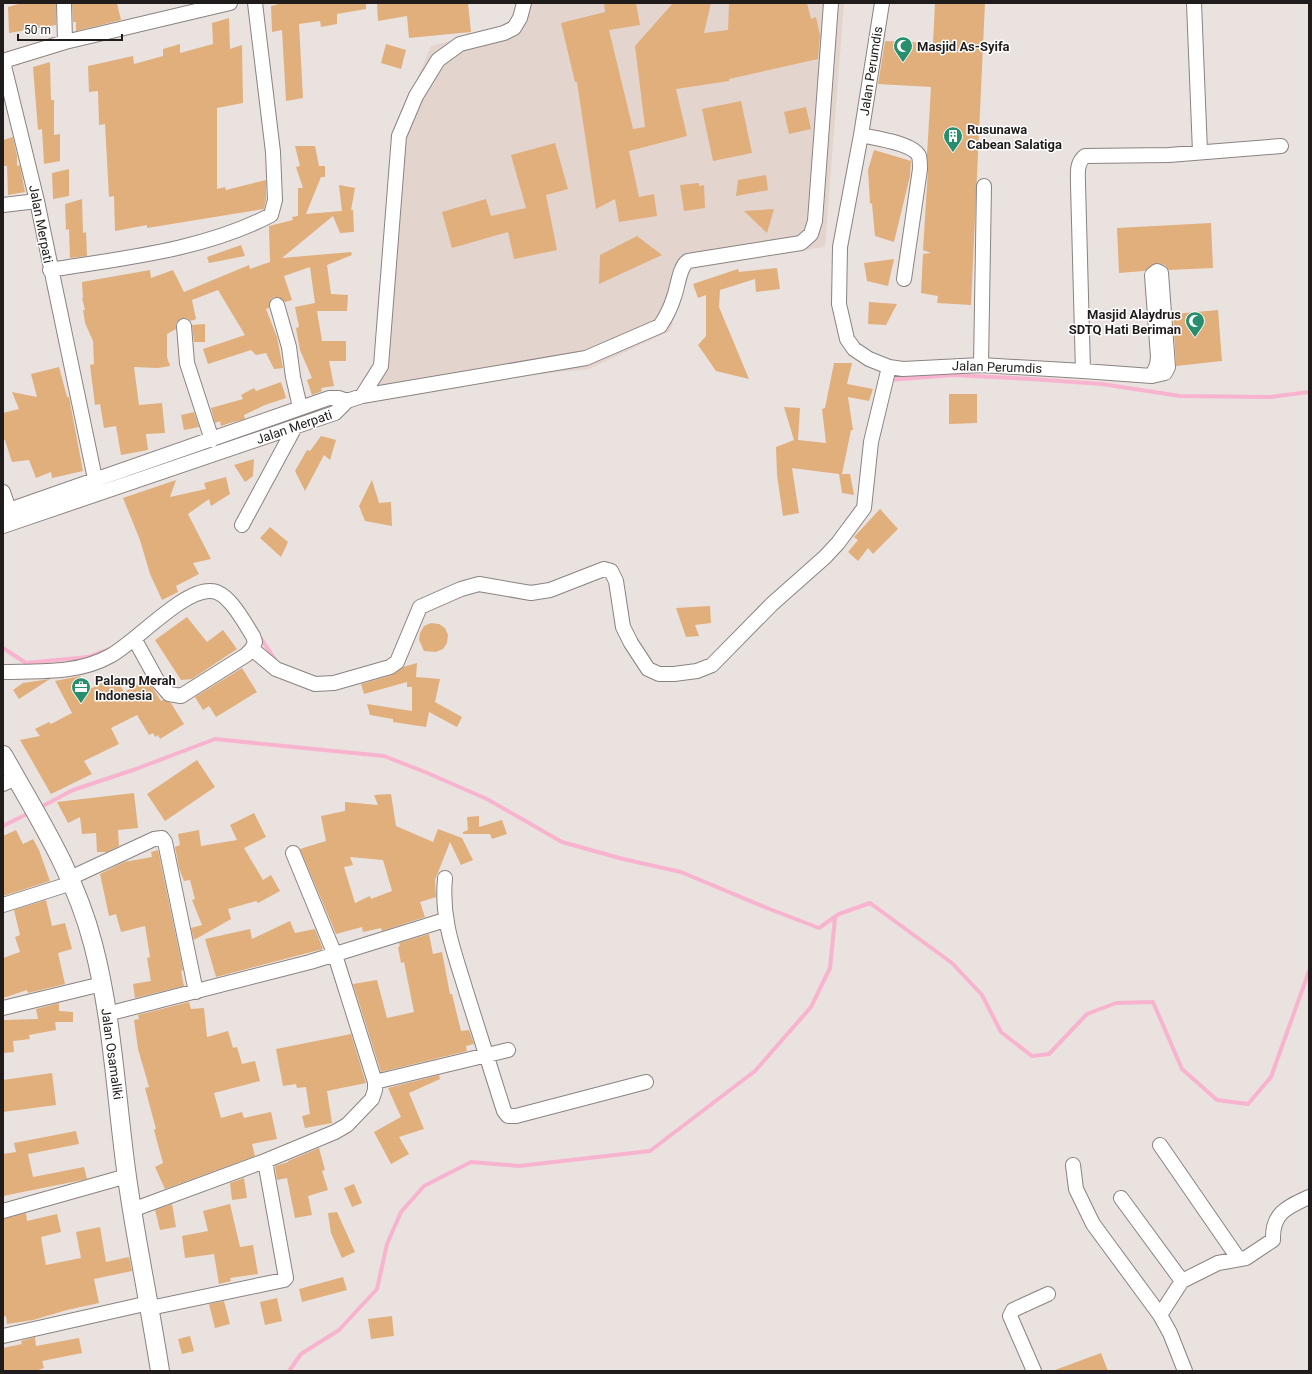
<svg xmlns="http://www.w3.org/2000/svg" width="1312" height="1374" viewBox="0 0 1312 1374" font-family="Roboto,sans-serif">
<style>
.built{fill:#e4d4ce}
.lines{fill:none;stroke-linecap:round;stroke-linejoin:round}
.stream{stroke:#f8b3cf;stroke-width:4}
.building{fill:#e0af7c;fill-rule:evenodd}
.minor-casing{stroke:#8a8380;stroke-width:16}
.major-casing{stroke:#8a8380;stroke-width:20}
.minor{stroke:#fff;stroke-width:14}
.major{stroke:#fff;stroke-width:18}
.labels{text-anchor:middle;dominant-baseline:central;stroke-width:3;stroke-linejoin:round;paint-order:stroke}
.poi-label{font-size:13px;font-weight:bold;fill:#1f1c1b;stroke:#fff;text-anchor:start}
.street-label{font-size:13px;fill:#1f1c1b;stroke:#fff}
</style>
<rect width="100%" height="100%" fill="#eae2df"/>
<path class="built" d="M517,3H844L825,247L691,265L670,331L589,369L376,391L393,135L431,46L513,25Z"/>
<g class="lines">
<path class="stream" d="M889,380L953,375L1031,379L1102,384L1180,396L1270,397L1309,392
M260,637L276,661
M3,648L26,663L88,657L112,648
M39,808L73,790L136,769L215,739L384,756L425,772L487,799L562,842L623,859L681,872L767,908L819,928L839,914L870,903L952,963L982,995L1001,1032L1032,1056L1049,1054L1087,1014L1116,1003L1153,1002L1182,1069L1217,1100L1248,1104L1271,1077L1309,971
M3,826L31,812
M289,1371L301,1354L339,1330L377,1289L387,1244L401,1212L424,1186L471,1162L519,1166L650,1151L755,1071L811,1007L830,968L835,918"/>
</g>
<path class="building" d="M22,3H56V25L9,33L8,7Z
M72,3H117L121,20L76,31V22H73Z
M283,3H366V9L337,14V24L321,27L320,21L299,24L303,98L286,101L282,30L272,32L271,6Z
M377,3H468L471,32L409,38L407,16L378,21Z
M604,3H636L640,25L609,30L633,129L645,127L635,46L673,3H711L704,33L728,30L729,3H807L811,19L816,17L820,35L818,59L729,79V81L676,89L687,136L629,151L639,197L654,194L657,216L619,222L615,199L596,209L577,82H575L561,23L605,12Z
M935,3H985L971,305L937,303L938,296L921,293L923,254L931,253L923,250L928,169L927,155L931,87L878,84L885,41L933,43Z
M229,18L230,49L242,45L243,103L217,108V189L225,187L226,190L266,180V199L264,209L147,228V225L115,231L114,196L109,197L105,124L99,125L98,91L89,92L88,66L133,56L134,64L163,56V49L180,44V53L213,44L212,23Z
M386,44L406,50L401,69L381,63Z
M50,62L51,100H54V135L60,134V161L44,164L42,129L38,130L33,67Z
M741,101L752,153L713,161L702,109Z
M806,107L811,129L789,134L784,112Z
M13,137L17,156V166L20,165L25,192L8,195L7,166H3V140Z
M555,143L568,189L546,195L557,250L514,259L508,232L452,248L442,212L486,199L491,216L526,208L511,155Z
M295,146H315L319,166H325V177H321L306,214L342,211L339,185L355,188L351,210H353L354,232L340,233L333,216L282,258L351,252L352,255L327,265L331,294L348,295L347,311H317L322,341H346V361H329L334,386L321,388L322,391L312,395L307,380L312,378L300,350L296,328L299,327L295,307L315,303L310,267L284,276L292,300L285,302L279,297H274L271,299L269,308L266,309L277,337L283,368L274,369L266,353L256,355L251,350L208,364L203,349L245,335L218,290L192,300L196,319L191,321L187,318L180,319L176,323V329L167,334V357L170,366L158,368L134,367L139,405L162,403L165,433L146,434L148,450L121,455L116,426L104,428L100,404L95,405L90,365L94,364L93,341L85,323L83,310H85L82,298H83L82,282L150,270L151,278L173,270L184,292L249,265L250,269L270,262L269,226L293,220L292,217L298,216V188H303L296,167L300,166Z
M874,150L911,161L910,176L894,242L875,236L872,204L870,203L868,170Z
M69,169V196L53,199L52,173Z
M766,175L768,190L736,196L738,180Z
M699,183V186L704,185L705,208L684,211L680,185Z
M82,199L83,233L86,232L87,256L70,258L69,229L66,230L65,204Z
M774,209L767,233L744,211Z
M1211,223L1213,268L1169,270L1165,265L1157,263L1144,271L1119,273L1117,228Z
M637,236L662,255L599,284L600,255Z
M241,245L245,256L209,263L207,257Z
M894,259L888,286L867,281L864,263Z
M777,268L780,289L756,292L755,279L720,290L719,307L749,379L716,371L698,345L706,336V295L698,298L693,284L738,269L739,272Z
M869,302L897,304L886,325L868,324Z
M1218,310L1222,361L1176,366L1173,314Z
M205,324V342H194L192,325Z
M834,363H852L847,384L873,389L869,401L848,397L853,430H851L842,474H850L854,495L842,493L839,474L792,468L799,513L783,516L777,475L776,447L794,440L784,407L800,408L798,440L826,443L822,409L825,408Z
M59,367L67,397H69L83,471L52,478L51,472L36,478L29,460L12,462L5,440H3V413L19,409L12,392L37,397L31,374Z
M281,382L286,398L265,405L244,415L245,419L230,423L221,426L220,421L215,423L211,408L243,399L241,395L254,388L256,391Z
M949,394H977V423L949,424Z
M194,412L199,427L184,430L181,415Z
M321,436L336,440L330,460L324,455L305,491L295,471L307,450L310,451Z
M254,459L253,476L245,482L234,465Z
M226,477L230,494L211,506L209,499L188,514L211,559L193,563L199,574L176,586L178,592L162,600L150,574L140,540L123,498L176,480L170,497L206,489L204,483Z
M372,480L379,503L391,502L392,526L365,521L359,506Z
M880,509L898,529L873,554L868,548L858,561L848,552L858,540L854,537Z
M270,527L288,542L281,557L260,538Z
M710,606L711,623L695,625L699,636L686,637L676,608Z
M187,617L207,642L223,630L237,649L192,679L181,680L155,640Z
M431,623L439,624L445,628L448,635L447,643L443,649L436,652L424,651L419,640L420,633L424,626Z
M417,663L416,677L440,679L435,702L462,717L457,727L429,712L426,727L393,722V719L370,715L367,704L412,711V687H407V682L364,694L361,684L392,675L403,667Z
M242,668L257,692L216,717L209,706L203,710L195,697Z
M80,676L88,690L115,676L124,692L147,679L161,701L163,700L171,703L184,724L160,739L158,735L155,737L153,733L149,735L137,715L111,728L119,744L84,761L92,774L51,794L20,740L40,736L35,729L49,722L51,724L72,713L55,681Z
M50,679L19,699L13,690L23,683Z
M197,760L215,787L165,821L147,794Z
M134,793L138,828L118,830L119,846L107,852H97L96,833L82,834L80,817L68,823L57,802Z
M391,794L396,826L433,842L438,829L462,838L473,860L461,865L450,842L435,880L436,897L420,902L425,917L382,931L381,928L363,932L362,927L336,934L300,849L326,841L321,816L345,811V802L378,805L374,795ZM350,857L383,860L392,891L371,899L370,896L355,903L344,867L353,865Z
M254,813L266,837L244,848L263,880L271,875L280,891L258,903L256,901L228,909L231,919L194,940L191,928L202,925L192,900L195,899L190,880L184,881L179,868L175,847L180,845L178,834L199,830L201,846L237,840L230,825Z
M479,816V827L502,820L507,834L492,839L490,834H463V832L468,830L467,817Z
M16,830L23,844L33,839L39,850L50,881L3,896V836Z
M158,850L183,970L181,971L184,986L135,998L133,984L151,981L147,958L150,957L145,926L121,932L116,914L109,916L100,874L124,862L152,857L151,852Z
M46,900L52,926L65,923L72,949L58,953L65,984L28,993L27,990L3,998V958L20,952L15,937L20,935L14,910Z
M290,921L295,933L315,929L323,949L216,977L205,939L250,929L252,939Z
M429,934L433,954L442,952L450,994H452L461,1031L469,1030L474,1044L466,1046L467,1051L381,1072L353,984L377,980L387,1018L414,1012L404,962L401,963L398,947L400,946L399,943Z
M189,1002L191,1009L204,1008L207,1037L228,1031L233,1048L237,1047L242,1064L255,1061L260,1081L214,1093L221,1118L242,1112L244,1118L271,1112L277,1139L252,1144L255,1156L165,1189L155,1167L163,1163L154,1130L156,1129L145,1088L149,1087L138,1049L134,1020L139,1019L138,1015Z
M59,1003V1011L73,1012V1022H55L56,1030L29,1035L30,1039L13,1041L14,1052L3,1053V1020L38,1019L36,1009Z
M351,1034L366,1083L327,1091L332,1123L305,1128L302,1116L310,1114L306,1087L297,1088L296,1084L283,1086L276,1049Z
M52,1073L56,1105L3,1112V1080Z
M439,1075L440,1079L409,1093L424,1129L399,1137L409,1154L391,1164L374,1132L401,1117L388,1088Z
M76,1131L79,1144L28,1154L33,1177L84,1167L87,1179L3,1196V1154L16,1152L14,1143Z
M319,1148L325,1170L322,1171L328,1190L308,1196L312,1215L295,1218L287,1178L277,1180L275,1166L288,1162V1161Z
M244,1178L247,1198L232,1200L230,1183Z
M354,1184L362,1203L352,1207L344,1188Z
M172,1204L176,1227L160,1230L155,1210Z
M230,1204L240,1247L253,1245L258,1274L230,1278L231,1281L219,1284L214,1254L185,1258L182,1236L208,1231L203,1211Z
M337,1212L355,1252L342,1258L331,1233L328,1213Z
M26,1213L27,1221L57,1214L61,1232L41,1237L46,1265L81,1258L76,1232L100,1227L106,1262L129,1257L132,1271L94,1279L99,1303L67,1310L33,1320L7,1324L6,1316L3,1317V1219Z
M343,1277L347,1290L302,1302L299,1289Z
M277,1298L282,1321L265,1325L260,1302Z
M224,1301L230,1324L215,1328L209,1304Z
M392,1316L394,1336L371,1339L368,1319Z
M190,1336L194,1351L182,1354L178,1339Z
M35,1337L36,1346L79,1338L82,1353L42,1361L44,1368L35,1371H3V1348L22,1344L21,1341Z
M1101,1353L1108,1371H1055V1370Z"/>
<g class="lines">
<defs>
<path id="minor" d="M64,3L65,42
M882,3L861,135L840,247L839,304L847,339L854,349L869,359L889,367L903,369L981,365L1083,371L1078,184C1078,174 1076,163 1085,156L1169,155L1281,146
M1194,3L1200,152
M3,61L65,42L230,3
M3,62L37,201L98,493
M861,135C875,138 913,143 919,156C920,160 920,165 920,169L904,279
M3,205L37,201
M50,270C124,258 204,250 271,215L275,200L273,152L255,3
M277,305L289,347L293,377L300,407
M184,326L187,363L212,440
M981,365L984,186
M1083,371L1152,376L1165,373L1168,367L1161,273L1157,271L1152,275L1158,357L1157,365L1152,376
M362,396L381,366L399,136L416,96L438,60L460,44L504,33L514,28L520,18L524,3
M347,401L362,396L586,358L660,326C666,317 671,307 674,297C678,287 679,267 688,261L801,243L811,234L815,221L831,3
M3,492L9,510
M3,512L329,398H339L347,401
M242,525L295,427
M3,526L335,413L347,401
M252,649L276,669L315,684L334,683L390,667L397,662L420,607L461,589L479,584L531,593L550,590L604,569L611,571L616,581L623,627L631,643L648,669L659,674H674L697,671L712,665L772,604L825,557L838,543L864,508L871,442L889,367
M3,672C39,671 78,674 110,656C136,642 183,589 211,591C228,591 244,622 253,636L255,642L252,649L246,655L181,696L169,694L157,680L135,640
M3,784L16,778
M70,878L154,839L162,838L165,842L196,992
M445,878C441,920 454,951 466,991C479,1031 491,1071 504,1111L508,1116H516L646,1082
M3,905L72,883
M3,1008L102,984
M107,1014L310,962L445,920
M375,1082L508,1050
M1160,1145L1238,1258
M1073,1165L1076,1189L1093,1224L1160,1315
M1121,1198L1182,1281L1160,1315L1170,1333L1185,1371
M132,1210L265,1161L335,1132L347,1125L372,1099L375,1090V1082L335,955L293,853
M3,1211L127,1176
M1182,1281L1218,1263L1246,1258L1273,1240C1272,1213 1287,1207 1309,1197
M150,1308L284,1280L286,1278L265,1161
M3,1336L149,1303
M1034,1371L1010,1316L1013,1310L1048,1294"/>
<path id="major" d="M3,755C38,817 75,874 93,944C113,1020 116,1099 127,1177C136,1242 150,1306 160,1371"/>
</defs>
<use href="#minor" class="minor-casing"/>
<use href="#major" class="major-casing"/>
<use href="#minor" class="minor"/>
<use href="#major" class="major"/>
</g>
<defs>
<symbol id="mosque-pin" viewBox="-11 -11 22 30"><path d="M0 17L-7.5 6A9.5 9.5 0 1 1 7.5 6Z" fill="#278f6d" stroke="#fff"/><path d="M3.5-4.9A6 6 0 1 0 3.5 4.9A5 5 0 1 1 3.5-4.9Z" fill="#fff"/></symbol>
<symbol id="building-pin" viewBox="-11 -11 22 30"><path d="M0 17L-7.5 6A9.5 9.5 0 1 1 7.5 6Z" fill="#278f6d" stroke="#fff"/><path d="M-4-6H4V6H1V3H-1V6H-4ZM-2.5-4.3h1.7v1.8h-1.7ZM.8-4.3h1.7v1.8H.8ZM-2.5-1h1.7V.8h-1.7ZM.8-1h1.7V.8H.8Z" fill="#fff"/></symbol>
<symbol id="office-pin" viewBox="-11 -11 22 30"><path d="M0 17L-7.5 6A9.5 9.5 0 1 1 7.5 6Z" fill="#278f6d" stroke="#fff"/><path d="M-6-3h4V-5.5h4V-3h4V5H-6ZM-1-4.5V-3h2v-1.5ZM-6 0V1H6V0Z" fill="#fff"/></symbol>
</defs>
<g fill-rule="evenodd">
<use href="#mosque-pin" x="892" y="35" width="22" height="30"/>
<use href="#building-pin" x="942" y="125" width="22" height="30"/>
<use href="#mosque-pin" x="1184" y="310" width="22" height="30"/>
<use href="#office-pin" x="70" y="676" width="22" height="30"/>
</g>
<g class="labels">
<g class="poi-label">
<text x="917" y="46">Masjid As-Syifa</text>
<text x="967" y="129">Rusunawa<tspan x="967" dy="15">Cabean Salatiga</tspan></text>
<text x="1181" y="314" text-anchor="end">Masjid Alaydrus<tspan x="1181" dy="15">SDTQ Hati Beriman</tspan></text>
<text x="95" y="680">Palang Merah<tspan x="95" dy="15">Indonesia</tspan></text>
</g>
<g class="street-label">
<text transform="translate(871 71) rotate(-81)">Jalan Perumdis</text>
<text transform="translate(41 224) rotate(79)">Jalan Merpati</text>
<text transform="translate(997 367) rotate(2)">Jalan Perumdis</text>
<text transform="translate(294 427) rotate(-19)">Jalan Merpati</text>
<text transform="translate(112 1054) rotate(82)">Jalan Osamaliki</text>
</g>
</g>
<rect width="1312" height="1374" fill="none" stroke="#1f1c1b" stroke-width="8"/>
<path d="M18 34v6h104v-6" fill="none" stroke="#1f1c1b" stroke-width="2"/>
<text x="24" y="34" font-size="12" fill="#1f1c1b" stroke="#ffffff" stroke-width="3" paint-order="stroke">50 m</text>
</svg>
